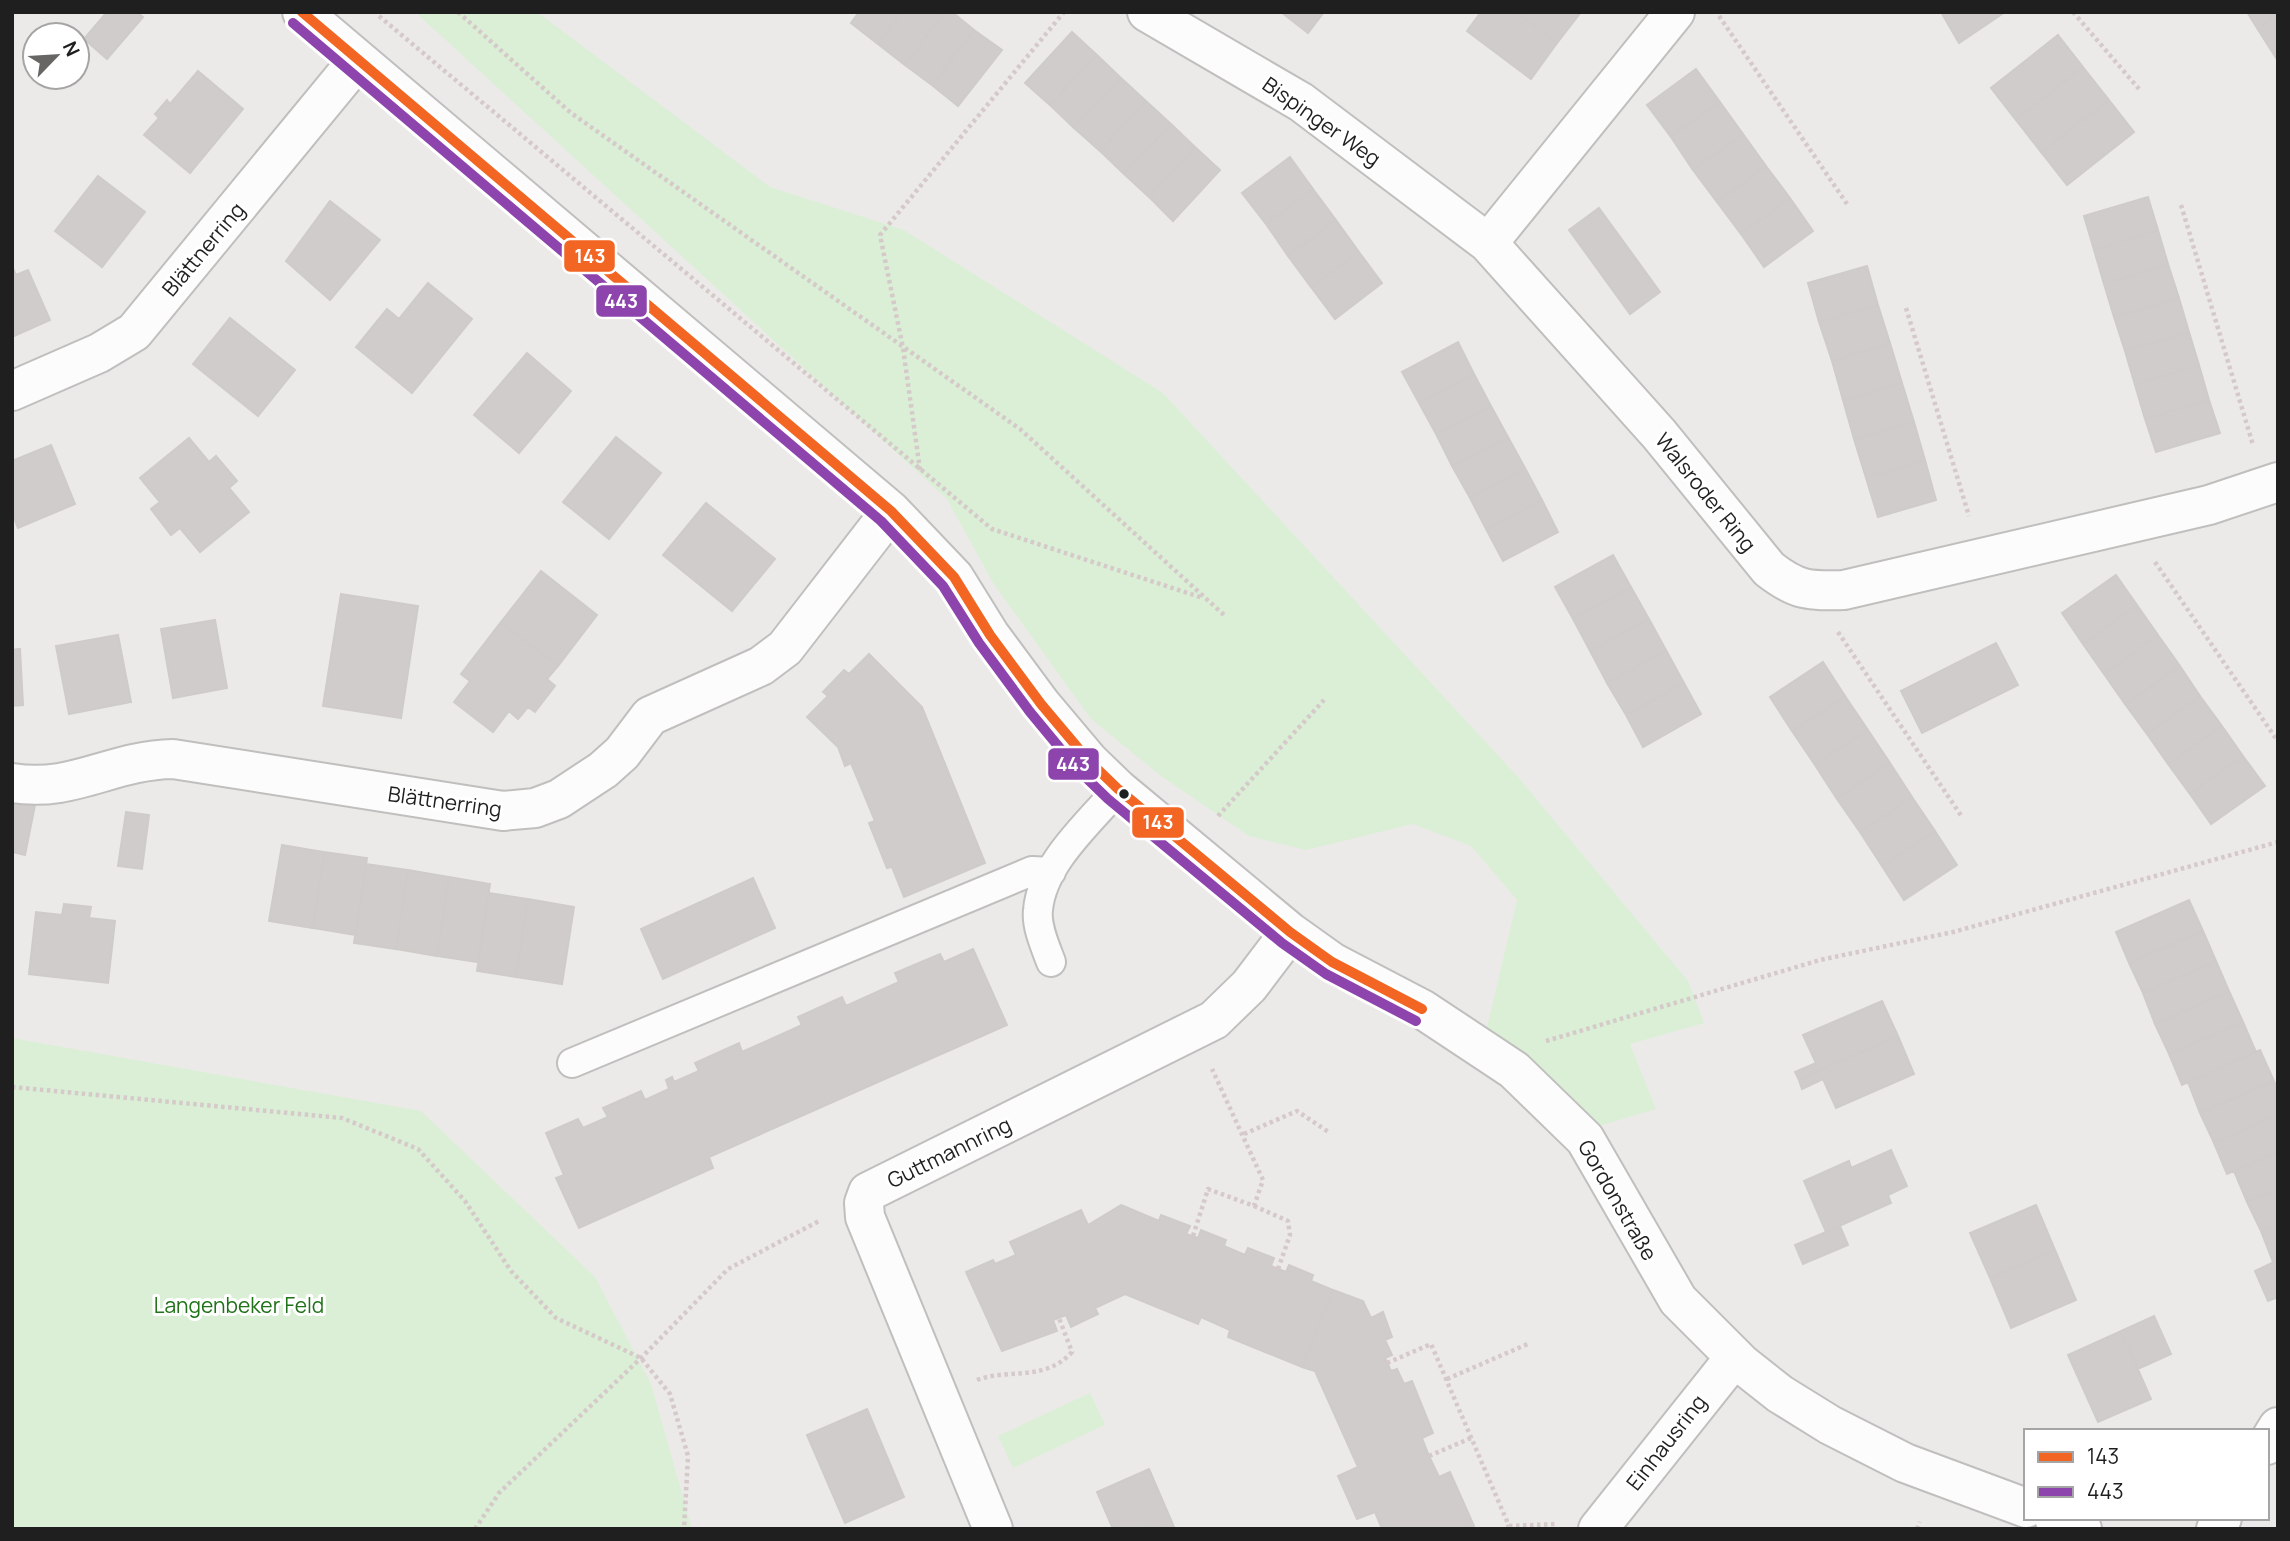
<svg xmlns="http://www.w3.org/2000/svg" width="2290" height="1541" viewBox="0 0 2290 1541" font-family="Manrope,sans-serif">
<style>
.park{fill:#daefd6}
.building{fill:#cfcccb;stroke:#cfcbc9;stroke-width:2}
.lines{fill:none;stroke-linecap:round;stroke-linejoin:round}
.lane-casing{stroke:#c0bfbe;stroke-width:32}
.street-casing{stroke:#c0bfbe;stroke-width:42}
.path{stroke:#d5c9c9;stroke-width:4.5;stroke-dasharray:3.5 3.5;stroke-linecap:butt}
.lane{stroke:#fcfcfc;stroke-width:28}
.street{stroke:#fcfcfc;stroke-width:38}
.bus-1-casing{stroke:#fff;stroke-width:16}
.bus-2-casing{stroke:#fff;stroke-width:16}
.bus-1{stroke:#f26522;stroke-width:10}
.bus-2{stroke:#8e44ad;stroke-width:10}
.bus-dot{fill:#1f1f1f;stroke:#fff;stroke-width:2.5}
.labels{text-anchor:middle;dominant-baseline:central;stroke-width:6;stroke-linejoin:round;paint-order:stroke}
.street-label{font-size:21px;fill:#1f1f1f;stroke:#fff}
.park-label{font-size:21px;fill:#207218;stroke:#fff}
.line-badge{stroke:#fff;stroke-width:2.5}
.badge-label{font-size:19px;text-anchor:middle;font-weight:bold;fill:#fff}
</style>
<rect width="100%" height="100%" fill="#eceae8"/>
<path class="park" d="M415,12H537L770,187L904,230L1163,393L1518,777L1688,981L1704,1023L1630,1044L1656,1109L1596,1127L1486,1032L1517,900L1471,846L1413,824L1306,850L1249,836L1161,776L1091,719L993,583L947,499Z
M12,1038L421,1111L595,1277L651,1384L692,1529H12Z
M1090,1393L1105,1425L1013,1468L998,1436Z"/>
<path class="building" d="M107,12H137L143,17L107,59L84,39Z
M859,12H902L878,44L851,23Z
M902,12H945L905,65L878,44Z
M945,12H952L974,30L932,85L905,65Z
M1281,12H1324L1308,33Z
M1481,12H1516L1557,43L1531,79L1467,31Z
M1516,12H1581L1557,43Z
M1941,12H2005L1959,43Z
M2247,12H2278V15L2257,28Z
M2278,15V61L2257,28Z
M974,30L1002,50L958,106L932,85Z
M1072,32L1097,55L1050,105L1025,83Z
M2058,35L2083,67L2016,120L1991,88Z
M1097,55L1121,78L1074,128L1050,105Z
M2083,67L2109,100L2041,152L2016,120Z
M1696,69L1720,102L1671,137L1647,105Z
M198,71L243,109L190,173L144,135L159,118L155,114L167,100L170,104Z
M1121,78L1146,101L1100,151L1074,128Z
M2109,100L2134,132L2067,185L2041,152Z
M1146,101L1171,124L1124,174L1100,151Z
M1720,102L1743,134L1693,170L1671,137Z
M1171,124L1195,147L1149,197L1124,174Z
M1743,134L1766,166L1717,202L1693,170Z
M1195,147L1220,170L1173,221L1149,197Z
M1290,157L1313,189L1266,224L1242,193Z
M1766,166L1790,198L1741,234L1717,202Z
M98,176L145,212L102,267L55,231Z
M1313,189L1336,220L1288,256L1266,224Z
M2148,197L2158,230L2094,250L2084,216Z
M1790,198L1813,231L1764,267L1741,234Z
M330,201L380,240L330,300L286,261Z
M1599,208L1660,292L1630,314L1569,230Z
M1336,220L1359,252L1311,287L1288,256Z
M2158,230L2168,264L2104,284L2094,250Z
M1359,252L1382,283L1335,319L1311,287Z
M2168,264L2179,298L2114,317L2104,284Z
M12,266L16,275L28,270L50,320L12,337Z
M1867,266L1878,305L1819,322L1808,283Z
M428,283L472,319L412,393L356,347L387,309L399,319Z
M2179,298L2189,332L2125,351L2114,317Z
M1878,305L1890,343L1832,361L1819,322Z
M230,318L295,370L258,416L193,364Z
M2189,332L2199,365L2135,385L2125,351Z
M1458,342L1474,374L1419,403L1402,372Z
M1890,343L1902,383L1843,400L1832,361Z
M527,353L571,391L519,453L474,415Z
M2199,365L2209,400L2145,419L2135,385Z
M1474,374L1491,406L1436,434L1419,403Z
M1902,383L1914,422L1854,439L1843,400Z
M2209,400L2220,433L2156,452L2145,419Z
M1491,406L1508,437L1452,466L1436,434Z
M1914,422L1925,460L1866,478L1854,439Z
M616,437L661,473L609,539L563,502Z
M1508,437L1525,468L1470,498L1452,466Z
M189,438L209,462L216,456L237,481L229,488L249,512L200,552L180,528L171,535L151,509L160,502L140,478Z
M51,445L75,504L18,528L12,513V461Z
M1925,460L1936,500L1878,517L1866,478Z
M1525,468L1542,500L1486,529L1470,498Z
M1542,500L1558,532L1503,561L1486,529Z
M706,503L775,559L732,611L663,555Z
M1613,555L1631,587L1573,619L1555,587Z
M541,571L597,615L558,666L501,622Z
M2116,575L2137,605L2083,644L2062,613Z
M1631,587L1649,619L1590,651L1573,619Z
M341,594L418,606L401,718L323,706Z
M2137,605L2158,635L2104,674L2083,644Z
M1649,619L1666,650L1607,683L1590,651Z
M215,620L227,688L173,698L161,629Z
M501,622L558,666L547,679L555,686L535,712L528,707L518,719L509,711L493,732L454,702L470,681L461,674Z
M118,635L131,702L69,714L56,646Z
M2158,635L2180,666L2125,704L2104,674Z
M1996,643L2018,685L1922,733L1901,691Z
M20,649L23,705L12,706V650Z
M1666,650L1684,683L1626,715L1607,683Z
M869,654L922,707L985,863L904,897L892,867L887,868L869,823L875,821L851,763L845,766L838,747L807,717L828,696L823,692L844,670L849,674Z
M1823,662L1845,696L1792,731L1770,697Z
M2180,666L2200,696L2147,734L2125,704Z
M1684,683L1701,714L1643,747L1626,715Z
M1845,696L1868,730L1815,765L1792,731Z
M2200,696L2222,726L2168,764L2147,734Z
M2222,726L2243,756L2190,794L2168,764Z
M1868,730L1890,763L1837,799L1815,765Z
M2243,756L2265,786L2211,824L2190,794Z
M1890,763L1912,797L1860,832L1837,799Z
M1912,797L1935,831L1882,866L1860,832Z
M12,801L35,805L25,855L12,852Z
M126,812L149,815L142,869L118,866Z
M1935,831L1957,865L1904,900L1882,866Z
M282,845L324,852L313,928L269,921Z
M324,852L367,858L356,935L313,928Z
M366,864L408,870L396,949L354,943Z
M408,870L449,877L437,956L396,949Z
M449,877L490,884L478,962L437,956Z
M753,878L775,928L663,979L641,929Z
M489,893L528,899L516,977L477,971Z
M528,899L574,907L562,984L516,977Z
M2189,900L2203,931L2129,963L2116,932Z
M64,904L91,907L89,918L115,921L108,983L29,974L36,912L62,915Z
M2203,931L2216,961L2143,993L2129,963Z
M973,949L1007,1025L709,1157L713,1168L579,1228L556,1178L564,1175L546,1133L578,1119L583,1128L608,1117L603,1108L641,1091L645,1100L669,1089L666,1080L672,1077L674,1082L699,1071L695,1063L739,1043L742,1052L802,1025L798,1017L842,997L846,1006L899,982L895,973L940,954L944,962Z
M2216,961L2229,991L2155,1024L2143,993Z
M2229,991L2243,1022L2169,1054L2155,1024Z
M1882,1001L1898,1036L1799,1080L1795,1072L1816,1063L1803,1035Z
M2243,1022L2256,1052L2182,1085L2169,1054Z
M1898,1036L1914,1074L1836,1108L1823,1079L1802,1089L1799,1080Z
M2260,1050L2274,1081L2200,1113L2188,1082Z
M2274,1081L2278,1090V1115L2214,1143L2200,1113Z
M2278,1115V1152L2227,1174L2214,1143Z
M1891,1150L1907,1186L1888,1195L1891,1203L1826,1232L1804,1181L1849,1161L1851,1168Z
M2278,1152V1188L2247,1202L2234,1171Z
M2278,1188V1224L2261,1231L2247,1202Z
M1121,1205L1159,1221L1161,1215L1190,1226L1186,1234L1198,1238L1201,1230L1226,1240L1224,1246L1245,1255L1248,1248L1274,1258L1271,1266L1286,1272L1289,1265L1313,1275L1311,1281L1333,1290L1302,1367L1228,1337L1230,1330L1201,1317L1198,1324L1125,1294L1095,1308L1098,1314L1071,1327L1066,1315L1053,1320L1057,1331L1002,1351L966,1272L993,1260L995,1264L1016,1255L1010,1242L1081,1210L1088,1225Z
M2036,1205L2055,1250L1990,1278L1970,1233Z
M2278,1224V1260L2273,1262L2261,1231Z
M1840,1226L1848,1245L1803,1264L1795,1245Z
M2055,1250L2076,1300L2011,1328L1990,1278Z
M2278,1260V1297L2268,1301L2255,1271Z
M1333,1290L1363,1301L1371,1318L1383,1312L1392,1337L1385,1340L1392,1355L1385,1358L1391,1371L1397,1369L1404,1384L1412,1381L1433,1433L1422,1438L1429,1456L1439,1477L1450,1472L1474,1526L1468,1529H1382L1375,1512L1357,1519L1338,1476L1358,1467L1315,1371L1302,1367Z
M2154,1316L2171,1354L2138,1369L2121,1331Z
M2121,1331L2151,1399L2098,1422L2068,1355Z
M867,1409L904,1497L845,1523L807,1435Z
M1149,1469L1174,1527L1113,1529L1097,1492Z"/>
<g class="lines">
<defs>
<path id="lane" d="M1051,962C1045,946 1036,926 1038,910C1042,863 1090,822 1118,789
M572,1063L1032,871L1051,872"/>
<path id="street" d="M302,12L891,511L954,577L990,635L1041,704L1089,761L1118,789L1290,932L1332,962L1422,1009L1514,1070L1585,1139L1678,1300L1742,1364L1780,1394L1830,1425L1905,1463L2026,1508
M1147,12L1301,102L1488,243L1659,434L1769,569C1797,591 1809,591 1844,590L2209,505L2278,482
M1488,243L1675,12
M12,391L99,353L134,332L357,61
M12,783C74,793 111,760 173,759L503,811L535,808L559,799L603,770L622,753L650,716L761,666L785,648L891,511
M2267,1445L2278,1427
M2054,1518L2082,1529
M993,1529L865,1217L864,1203L868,1192L1214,1020L1249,986L1290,932
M1598,1529L1735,1357
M2216,1529L2222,1518"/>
</defs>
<use href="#lane" class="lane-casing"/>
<use href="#street" class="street-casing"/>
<path class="path" d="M458,12L571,113L1020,429L1224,615
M2073,12L2139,89
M379,16L992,529L1203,598
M1719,16L1847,204
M2181,205L2253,445
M1906,308L1969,516
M920,470L903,348L880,235L1064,12
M2155,562L2277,740
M1838,632L1962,817
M1218,816L1324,700
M1546,1041L1820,960L1953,932L2278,842
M12,1087L342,1118L418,1149L465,1201L511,1271L556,1318L641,1358L670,1394L688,1456L684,1529
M1244,1134L1297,1111L1330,1133
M1254,1206L1288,1221L1290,1235L1278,1269
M1193,1236L1208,1189L1254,1206L1263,1180L1212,1069
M1387,1363L1431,1344L1509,1526L1503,1529
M1447,1379L1530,1343
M977,1380C1009,1368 1045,1382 1072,1352L1059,1318
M1429,1456L1471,1438
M1509,1526L1557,1524
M475,1529L499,1493L641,1358L728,1269L821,1220
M1917,1529L1920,1522"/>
<use href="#lane" class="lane"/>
<use href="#street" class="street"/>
<defs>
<path id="bus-1" d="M302,12L891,511L954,577L990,635L1041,704L1089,761L1118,789L1290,932L1332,962L1422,1009"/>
<path id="bus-2" d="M293,23L881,521L943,586L979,643L1030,712L1078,770L1108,799L1282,943L1326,974L1416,1021"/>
</defs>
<use href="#bus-1" class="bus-1-casing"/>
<use href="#bus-2" class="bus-2-casing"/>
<use href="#bus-1" class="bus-1"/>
<use href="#bus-2" class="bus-2"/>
</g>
<circle class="bus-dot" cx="1124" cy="794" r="6"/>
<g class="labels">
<g class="street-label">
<text transform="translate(1322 121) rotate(35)">Bispinger Weg</text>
<text transform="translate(203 249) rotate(-50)">Blättnerring</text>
<text transform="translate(1706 492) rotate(51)">Walsroder Ring</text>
<text transform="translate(445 801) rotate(8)">Blättnerring</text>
<text transform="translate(949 1152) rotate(-26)">Guttmannring</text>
<text transform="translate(1618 1200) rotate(60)">Gordonstraße</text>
<text transform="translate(1666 1442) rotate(-52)">Einhausring</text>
</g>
<g class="park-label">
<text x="239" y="1305">Langenbeker Feld</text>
</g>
</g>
<g class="line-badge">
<rect x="563" y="239" width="53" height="34" rx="7" fill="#f26522"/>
<rect x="595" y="284" width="53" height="34" rx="7" fill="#8e44ad"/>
<rect x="1047" y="747" width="53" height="34" rx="7" fill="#8e44ad"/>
<rect x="1131" y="806" width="54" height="33" rx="7" fill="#f26522"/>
</g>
<g class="badge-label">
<text x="590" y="263">143</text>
<text x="621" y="308">443</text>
<text x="1073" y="771">443</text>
<text x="1158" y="829">143</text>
</g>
<rect width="2290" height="1541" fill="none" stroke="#1f1f1f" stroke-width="28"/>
<rect x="2024" y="1429" width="245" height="91" fill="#ffffff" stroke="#a5a5a5" stroke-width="2"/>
<rect x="2038" y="1452" width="35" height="10" fill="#f26522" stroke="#a5a5a5" stroke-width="2"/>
<text x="2087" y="1464" font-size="21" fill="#1f1f1f">143</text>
<rect x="2038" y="1487" width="35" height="10" fill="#8e44ad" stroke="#a5a5a5" stroke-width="2"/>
<text x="2087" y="1499" font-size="21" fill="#1f1f1f">443</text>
<g transform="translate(56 56) rotate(65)"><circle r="33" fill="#ffffff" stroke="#a5a5a5" stroke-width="2"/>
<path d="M0-5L12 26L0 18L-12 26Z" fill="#676665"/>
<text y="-10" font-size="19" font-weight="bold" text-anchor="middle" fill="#1f1f1f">N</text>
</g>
</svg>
